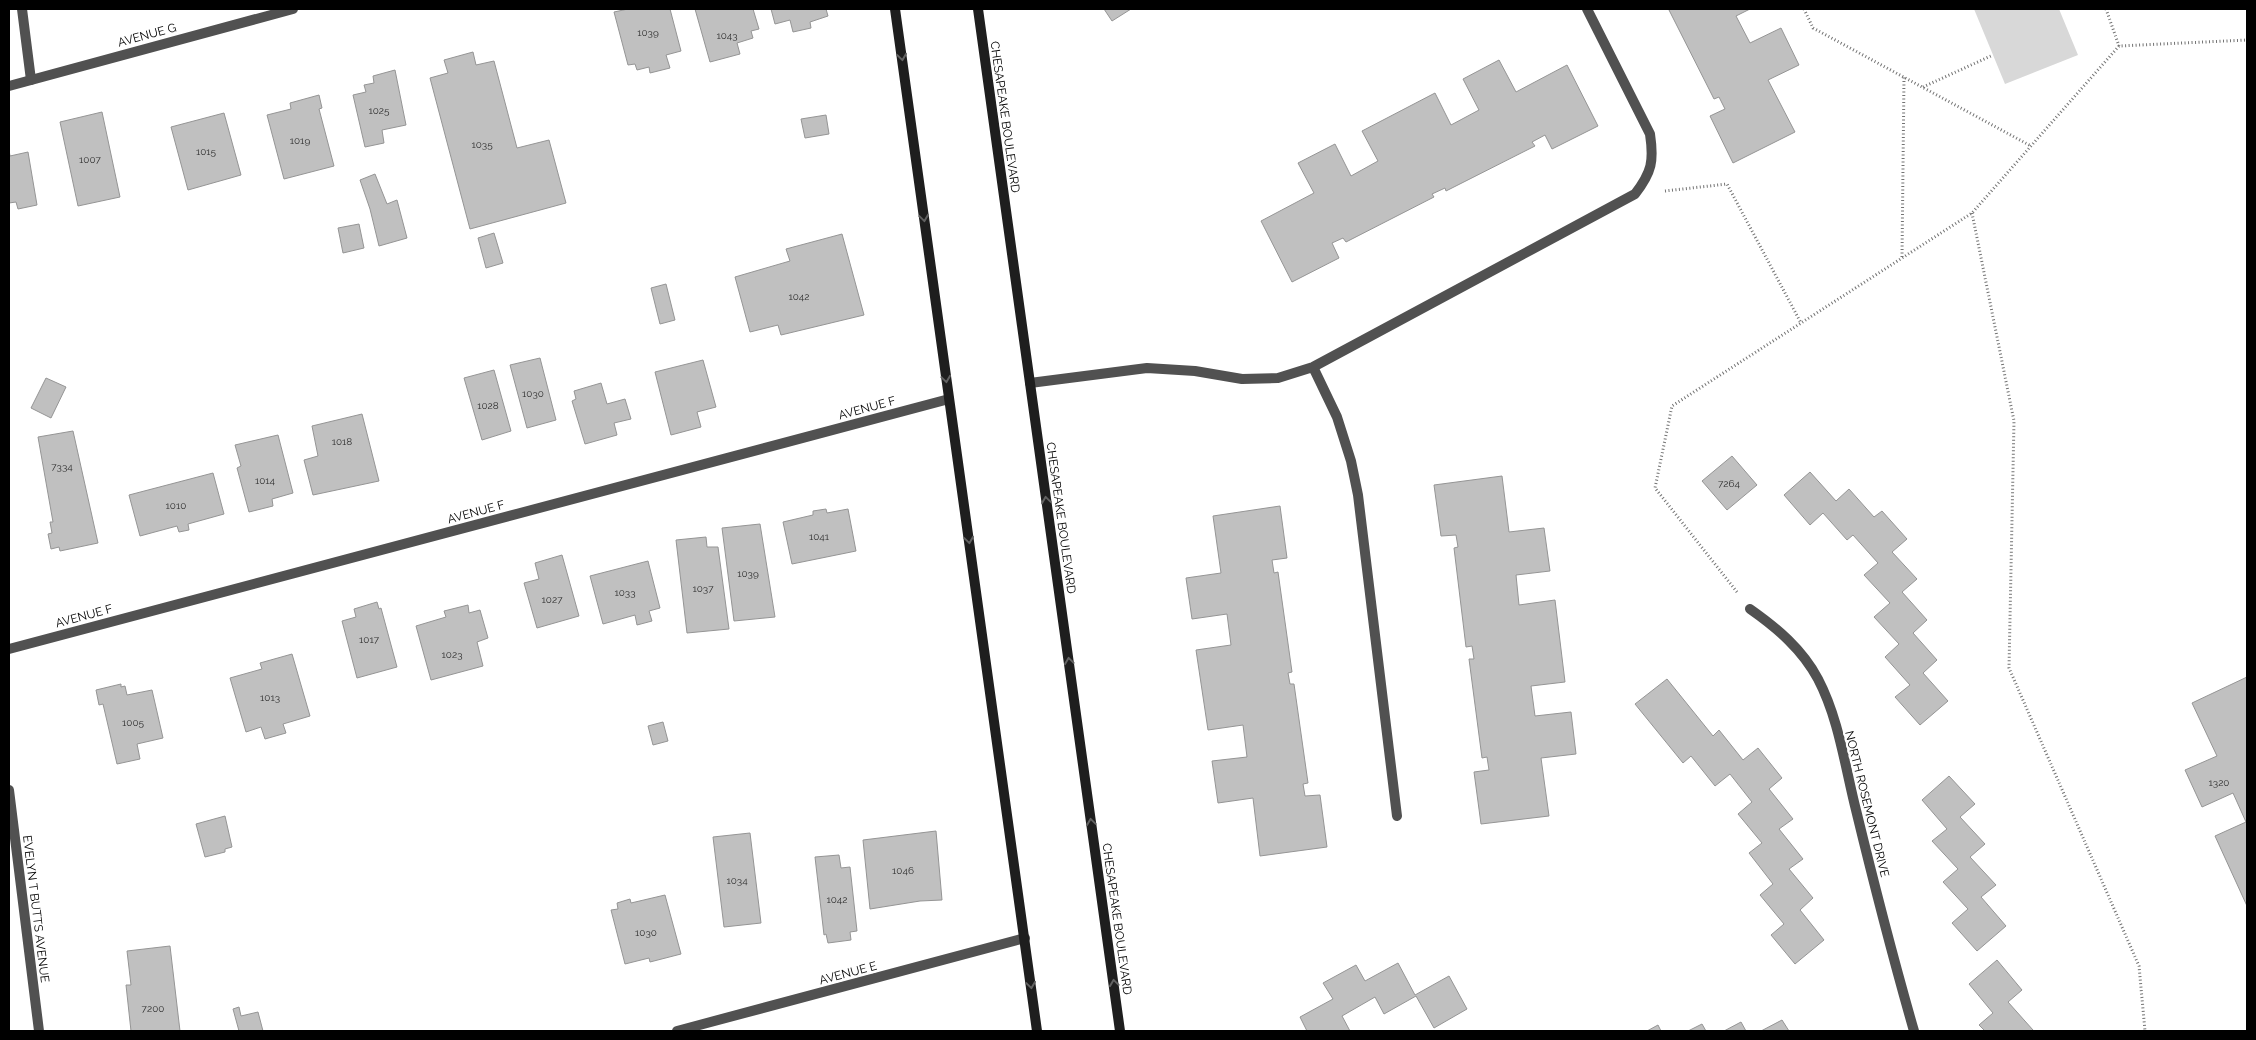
<svg xmlns="http://www.w3.org/2000/svg" width="2256" height="1040" viewBox="0 0 2256 1040" font-family="Raleway,sans-serif">
<style>
.green{fill:#d8d8d8}
.building{fill:#c0c0c0;stroke:#959595}
.lines{fill:none;stroke-linecap:round;stroke-linejoin:round}
.path{stroke:#737373;stroke-width:3;stroke-dasharray:1 2.5;stroke-linecap:butt}
.service{stroke:#515151;stroke-width:10}
.minor{stroke:#515151;stroke-width:10}
.secondary{stroke:#1e1e1e;stroke-width:10}
.oneway{stroke:#626262}
.labels{text-anchor:middle;dominant-baseline:central;stroke-width:4.5;stroke-linejoin:round;paint-order:stroke}
.number-label{font-size:10px;fill:#303030}
.street-label{font-size:12px;fill:#000;stroke:#fff}
</style>
<rect width="100%" height="100%" fill="#fff"/>
<path class="green" d="M1974,9H2059L2078,55L2005,84Z"/>
<path class="building" d="M628,9H670L681,51L666,55L670,68L650,73L649,67L637,70L635,64L628,65L614,12Z
M695,9H753L759,29L751,31L753,38L737,43L740,54L710,62Z
M771,9H826L828,16L810,22L811,28L793,32L790,20L775,24Z
M1104,9H1131L1112,21Z
M1672,9H1750L1736,16L1750,43L1781,28L1799,65L1768,80L1795,132L1733,163L1710,116L1725,109L1719,97L1714,99L1669,10Z
M473,52L476,65L494,61L517,148L549,140L566,203L470,229L430,78L448,73L444,60Z
M1499,60L1516,92L1567,65L1598,126L1552,149L1545,135L1532,142L1535,146L1446,191L1445,188L1432,194L1434,197L1346,242L1343,238L1332,243L1339,258L1292,282L1261,221L1314,193L1298,163L1335,144L1351,176L1378,161L1362,131L1435,93L1451,125L1479,110L1463,79Z
M395,70L406,125L382,130L384,143L365,147L353,95L366,92L364,85L374,83L373,76Z
M319,95L322,108L319,109L334,166L284,179L267,115L291,109L290,103Z
M102,112L120,197L78,206L60,122Z
M224,113L241,175L188,190L171,127Z
M826,115L829,134L805,138L801,119Z
M9,150L10,156L28,152L37,205L18,209L16,202L9,203Z
M375,174L387,204L397,200L407,238L379,246L370,209L360,180Z
M359,224L364,248L343,253L338,228Z
M494,233L503,263L486,268L478,238Z
M842,234L864,315L781,335L778,325L750,332L735,277L790,261L786,249Z
M666,284L675,320L660,324L651,288Z
M540,358L556,420L527,428L510,365Z
M703,360L716,407L697,412L701,427L671,435L655,372Z
M494,370L511,431L482,440L464,378Z
M46,378L66,387L51,418L31,408Z
M601,383L607,404L625,399L631,419L614,423L617,435L585,444L572,401L576,399L574,391Z
M362,414L379,481L313,495L304,460L318,456L312,426Z
M73,431L98,543L60,551L59,547L51,549L48,534L52,533L50,522H53L38,437Z
M278,435L293,493L272,499L273,506L249,512L237,468L241,466L235,445Z
M1732,456L1757,485L1727,510L1702,481Z
M1810,472L1836,501L1849,489L1874,517L1882,511L1907,539L1892,552L1917,579L1902,592L1927,620L1913,633L1937,660L1923,673L1948,701L1920,725L1895,697L1910,685L1885,657L1899,644L1874,617L1890,603L1864,575L1878,563L1853,535L1847,540L1823,513L1810,525L1784,495Z
M213,473L224,514L188,524L189,530L179,532L177,526L140,536L129,495Z
M1502,476L1509,532L1544,528L1550,571L1516,575L1519,605L1555,600L1565,682L1531,686L1535,716L1571,712L1576,754L1541,758L1549,816L1481,824L1474,772L1489,770L1487,757L1482,758L1469,659H1474L1472,646L1466,647L1454,548L1458,547L1456,535L1441,536L1434,485Z
M1280,506L1287,558L1272,560L1274,573L1278,572L1292,672L1288,673L1290,684H1294L1308,783L1303,784L1305,796L1320,795L1327,847L1260,856L1253,798L1218,803L1212,761L1247,757L1243,725L1208,730L1196,650L1231,645L1227,614L1192,619L1186,578L1221,573L1213,516Z
M826,509L827,513L848,509L856,551L792,564L783,522L813,515V511Z
M760,524L775,617L734,621L722,528Z
M706,537L707,547H718L729,629L687,633L676,540Z
M562,555L579,616L537,628L524,583L539,579L535,563Z
M648,561L660,608L649,611L652,621L637,625L635,615L603,624L590,576Z
M377,602L379,609L381,608L397,667L357,678L342,621L356,617L354,609Z
M468,605L469,613L480,610L488,638L477,642L483,666L431,680L416,626L446,617L444,611Z
M292,654L310,716L283,724L286,733L265,739L261,727L246,732L230,678L262,669L260,663Z
M2247,677V906L2215,836L2246,822L2233,793L2202,807L2185,770L2217,756L2192,703Z
M1667,679L1713,736L1719,730L1743,760L1758,748L1782,778L1769,789L1793,819L1779,829L1803,859L1789,869L1813,898L1800,910L1824,940L1795,964L1771,935L1784,924L1760,895L1773,884L1749,853L1762,843L1738,814L1752,802L1730,774L1715,786L1691,756L1683,763L1635,704Z
M121,684V687L125,686L127,695L152,690L163,738L137,744L140,759L117,764L103,704L99,705L96,690Z
M663,722L668,741L653,745L648,726Z
M1949,776L1975,804L1960,817L1985,844L1970,857L1996,885L1981,897L2006,926L1977,951L1952,923L1968,909L1943,882L1958,869L1932,841L1947,829L1922,800Z
M225,816L232,847L225,849V852L205,857L196,824Z
M936,831L942,900L920,901L870,909L863,840Z
M750,833L761,923L724,927L713,837Z
M839,855L841,868L850,867L857,931L850,932L851,940L828,943L826,934L824,935L815,857Z
M665,895L681,954L650,962L649,958L625,964L611,910L618,909L617,903L630,899L631,903Z
M170,946L180,1031H131L126,985H131L127,951Z
M1997,960L2022,990L2008,1002L2033,1030L2031,1031H1985L1979,1025L1993,1013L1969,984Z
M1398,963L1415,995L1449,976L1467,1009L1434,1028L1416,996L1384,1014L1375,997L1342,1016L1350,1031H1307L1300,1017L1333,999L1323,983L1356,965L1365,981Z
M239,1007L241,1016L258,1012L263,1031H239L233,1009Z
M1782,1020L1789,1031H1761Z
M1741,1022L1746,1031H1724Z
M1702,1024L1706,1031H1688Z
M1658,1025L1661,1031H1647Z"/>
<g class="lines">
<path class="path" d="M1804,9L1813,28L2031,146
M2106,9L2119,46
M1923,87L1993,55
M1665,191L1727,184L1801,323
M1972,213L2014,421L2009,668L2139,966L2145,1031
M1902,257L1904,77
M1737,592L1655,488L1672,406L1972,213L2119,46L2247,40"/>
<path class="service" d="M22,9L31,80
M1313,367L1337,417L1351,461L1358,495L1397,816
M1030,383L1147,368L1195,371L1242,379L1278,378L1313,367L1635,194C1652,172 1654,161 1650,134L1587,9"/>
<path class="minor" d="M9,86L293,9
M1750,609C1777,628 1802,649 1818,679C1839,719 1845,767 1856,810C1874,884 1893,958 1914,1031
M9,649L949,399
M9,790L39,1031
M677,1031L1025,938"/>
<path class="secondary" d="M895,9L1037,1031
M978,9L1120,1031"/>
</g>
<defs><path id="oneway-chevron" d="M-2-3.5L2.5 0L-2 3.5" fill="none" stroke-width="1.6" stroke-linecap="round" stroke-linejoin="round" transform="scale(1.25)"/></defs>
<g class="oneway">
<use href="#oneway-chevron" transform="translate(902 57) rotate(82)"/>
<use href="#oneway-chevron" transform="translate(924 218) rotate(82)"/>
<use href="#oneway-chevron" transform="translate(946 379) rotate(82)"/>
<use href="#oneway-chevron" transform="translate(1046 500) rotate(-98)"/>
<use href="#oneway-chevron" transform="translate(969 540) rotate(82)"/>
<use href="#oneway-chevron" transform="translate(1069 661) rotate(-98)"/>
<use href="#oneway-chevron" transform="translate(1091 822) rotate(-98)"/>
<use href="#oneway-chevron" transform="translate(1114 983) rotate(-98)"/>
<use href="#oneway-chevron" transform="translate(1031 985) rotate(82)"/>
</g>
<g class="labels">
<g class="number-label">
<text x="648" y="32">1039</text>
<text x="727" y="35">1043</text>
<text x="379" y="110">1025</text>
<text x="300" y="140">1019</text>
<text x="482" y="144">1035</text>
<text x="206" y="151">1015</text>
<text x="90" y="159">1007</text>
<text x="799" y="296">1042</text>
<text x="533" y="393">1030</text>
<text x="488" y="405">1028</text>
<text x="342" y="441">1018</text>
<text x="62" y="466">7334</text>
<text x="265" y="480">1014</text>
<text x="1729" y="483">7264</text>
<text x="176" y="505">1010</text>
<text x="819" y="536">1041</text>
<text x="748" y="573">1039</text>
<text x="703" y="588">1037</text>
<text x="625" y="592">1033</text>
<text x="552" y="599">1027</text>
<text x="369" y="639">1017</text>
<text x="452" y="654">1023</text>
<text x="270" y="697">1013</text>
<text x="133" y="722">1005</text>
<text x="2219" y="782">1320</text>
<text x="903" y="870">1046</text>
<text x="737" y="880">1034</text>
<text x="837" y="899">1042</text>
<text x="646" y="932">1030</text>
<text x="153" y="1008">7200</text>
</g>
<g class="street-label">
<text transform="translate(147 35) rotate(-15)">AVENUE G</text>
<text transform="translate(1005 117) rotate(82)">CHESAPEAKE BOULEVARD</text>
<text transform="translate(867 408) rotate(-15)">AVENUE F</text>
<text transform="translate(476 512) rotate(-15)">AVENUE F</text>
<text transform="translate(1061 518) rotate(82)">CHESAPEAKE BOULEVARD</text>
<text transform="translate(84 616) rotate(-15)">AVENUE F</text>
<text transform="translate(1867 804) rotate(76)">NORTH ROSEMONT DRIVE</text>
<text transform="translate(36 909) rotate(83)">EVELYN T BUTTS AVENUE</text>
<text transform="translate(1117 919) rotate(82)">CHESAPEAKE BOULEVARD</text>
<text transform="translate(848 973) rotate(-15)">AVENUE E</text>
</g>
</g>
<rect width="2256" height="1040" fill="none" stroke="#000000" stroke-width="20"/>
</svg>
